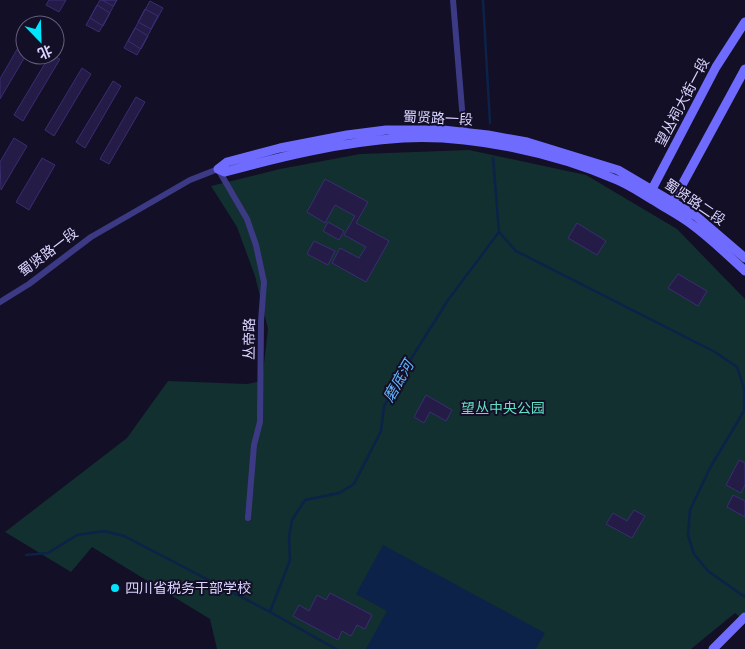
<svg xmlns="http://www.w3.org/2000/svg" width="745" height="649" viewBox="0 0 745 649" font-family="Arial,'Noto Sans SC',sans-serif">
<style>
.green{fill:#12302f}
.water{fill:#0c2248}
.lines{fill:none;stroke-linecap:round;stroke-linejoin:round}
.stream{stroke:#0c2248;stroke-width:2.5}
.building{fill:#241b47;stroke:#3b2d73}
.street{stroke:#3d3a85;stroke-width:6}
.secondary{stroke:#6f6bff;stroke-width:9}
.poi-dot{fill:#00e5ff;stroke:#130f26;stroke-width:2}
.labels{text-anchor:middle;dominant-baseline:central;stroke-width:4;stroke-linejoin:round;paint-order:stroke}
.street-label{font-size:14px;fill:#d9d4ff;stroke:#130f26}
.park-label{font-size:14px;fill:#5fe0c0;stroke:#130f26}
.poi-label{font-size:14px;fill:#d9d4ff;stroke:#130f26;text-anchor:start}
.water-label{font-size:15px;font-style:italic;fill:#62b6ff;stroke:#130f26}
</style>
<rect width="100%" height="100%" fill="#130f26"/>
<path class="green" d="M469,150L586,175L677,229L745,299V621L735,613L691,649H217L210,619L92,547L71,572L5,532L127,438L168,381L247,384L262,381L268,329L255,276L237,227L211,186L280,169L360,154Z"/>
<path class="water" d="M383,545L545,633L536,649H366L387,611L356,594Z"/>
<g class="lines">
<path class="stream" d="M483,0L490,123
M499,232L516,251L715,352L737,367L744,388V411L711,466L690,510L688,535L694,554L708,571L745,597
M26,555L48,553L77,535L104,531L124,536L270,612
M336,649L270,612L290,560L289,537L292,520L305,500L339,493L354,484L381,431L384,406L404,370L448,300L499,232L493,158"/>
</g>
<path class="building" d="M49,0H66L59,12L46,5Z
M100,0H117L99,32L86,25Z
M102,0H117L113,6Z
M150,1L163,8L137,55L124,48Z
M97,5L110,13L103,26L90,18Z
M145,9L158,16L151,29L138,22Z
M135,28L148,36L141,49L128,41Z
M23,39L25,40L26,55L0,99V79Z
M50,55L60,59L23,121L14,115Z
M82,68L91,74L54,136L45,130Z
M113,81L121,86L85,148L76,142Z
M136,97L145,102L109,164L100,159Z
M14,138L27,146L1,190L0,162Z
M42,158L55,165L29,210L16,202Z
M325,179L368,202L356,223L389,241L366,282L332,263L340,248L359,258L366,247L344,235L355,216L335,205L325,223L307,212Z
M328,222L344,231L339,240L323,231Z
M577,223L606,241L597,255L568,238Z
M314,241L335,251L328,265L307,254Z
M678,274L707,291L698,306L668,288Z
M426,395L452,410L446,421L430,412L424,423L414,417Z
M739,460L745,463V485L741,493L726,485Z
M733,495L745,501V517L727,507Z
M634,510L645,516L632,538L606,524L613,513L627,521Z
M330,593L372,615L365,629L357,625L351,636L342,631L338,640L293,616L299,605L309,611L317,595L326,600Z"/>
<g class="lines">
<path class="street" d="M453,0L464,133
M0,302L29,284L91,237L190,180L218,169L247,219L256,245L264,282L261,321L260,422L254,445L248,518"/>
<path class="secondary" d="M218,169L225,172C283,156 342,142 403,138C469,134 556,153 617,180C629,185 641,193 653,200C665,208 679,215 691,224C710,238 728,255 745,271
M218,169L227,162L280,148L347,135L386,130H443L488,135L527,142L618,170L696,216L745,258
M649,195L716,67L745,22
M670,207L745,69
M713,649L745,617"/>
</g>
<circle class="poi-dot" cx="115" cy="588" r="5"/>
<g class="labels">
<g class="street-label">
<text transform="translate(682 102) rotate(-62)">望丛祠大街一段</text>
<text transform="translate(438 118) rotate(3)">蜀贤路一段</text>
<text transform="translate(695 202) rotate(34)">蜀贤路二段</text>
<text transform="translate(48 252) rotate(-37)">蜀贤路一段</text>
<text transform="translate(249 339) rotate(-89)">丛帝路</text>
</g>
<g class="park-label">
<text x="503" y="408">望丛中央公园</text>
</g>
<g class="poi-label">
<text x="125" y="588">四川省税务干部学校</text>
</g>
<g class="water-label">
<text transform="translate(398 381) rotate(-60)">磨底河</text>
</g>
</g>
<g transform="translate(40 40) rotate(157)"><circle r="24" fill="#130f26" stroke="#625e7d"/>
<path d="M0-4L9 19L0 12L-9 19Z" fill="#00e5ff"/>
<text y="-8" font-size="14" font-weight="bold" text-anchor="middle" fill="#d9d4ff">北</text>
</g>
</svg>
